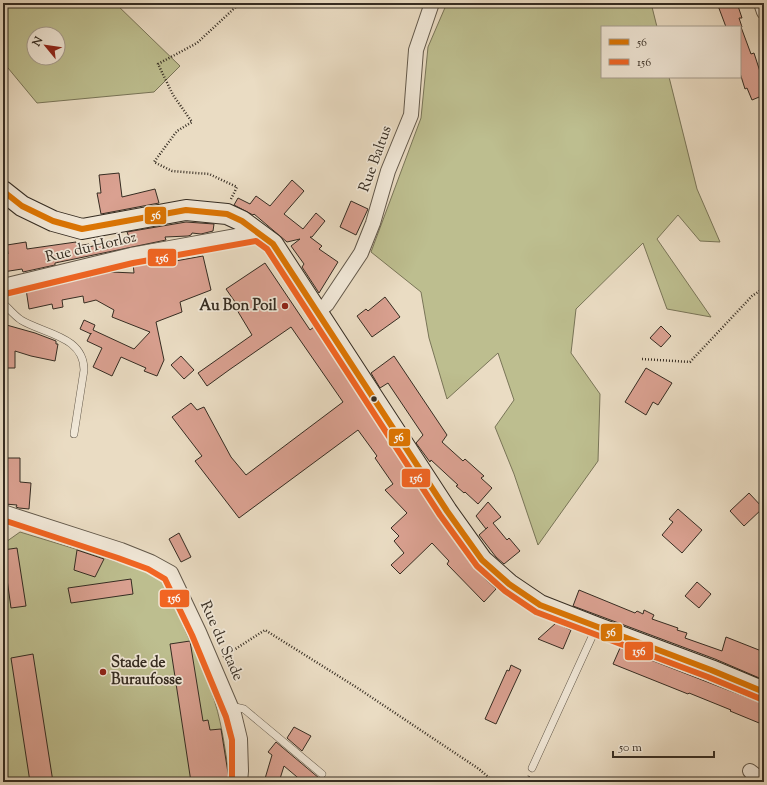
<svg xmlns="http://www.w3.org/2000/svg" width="767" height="785" viewBox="0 0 767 785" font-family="'Sorts Mill Goudy',serif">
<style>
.green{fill:#bdbe8f;stroke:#797558;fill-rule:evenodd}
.building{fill:#daa191;stroke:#352c22}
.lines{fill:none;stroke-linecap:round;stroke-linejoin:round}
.lane-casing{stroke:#62584a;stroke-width:8}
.street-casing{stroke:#62584a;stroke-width:16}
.secondary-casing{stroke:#352c22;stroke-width:22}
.path{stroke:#352c22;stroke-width:2.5;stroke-dasharray:1 2;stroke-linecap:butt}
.lane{stroke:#f1e8d8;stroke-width:7}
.street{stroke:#f1e8d8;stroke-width:14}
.secondary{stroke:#f1e8d8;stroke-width:20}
.bus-1-casing{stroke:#f1e8d8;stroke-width:9}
.bus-2-casing{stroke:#f1e8d8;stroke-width:9}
.bus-1{stroke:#dc7503;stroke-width:6}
.bus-2{stroke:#f26522;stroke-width:6}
.poi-dot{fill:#8f2418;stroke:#f1e8d8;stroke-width:1.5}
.bus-dot{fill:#352c22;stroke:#f1e8d8;stroke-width:1.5}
.labels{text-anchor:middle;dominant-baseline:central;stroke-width:3.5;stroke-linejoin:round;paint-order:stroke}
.street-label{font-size:15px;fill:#352c22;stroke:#f1e8d8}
.poi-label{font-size:15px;font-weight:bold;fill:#352c22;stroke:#f1e8d8;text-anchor:end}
.line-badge{stroke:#f1e8d8;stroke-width:1.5}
.badge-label{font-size:11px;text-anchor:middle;font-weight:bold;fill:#fff}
</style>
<rect width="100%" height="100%" fill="#eadcc3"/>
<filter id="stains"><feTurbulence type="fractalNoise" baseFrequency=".005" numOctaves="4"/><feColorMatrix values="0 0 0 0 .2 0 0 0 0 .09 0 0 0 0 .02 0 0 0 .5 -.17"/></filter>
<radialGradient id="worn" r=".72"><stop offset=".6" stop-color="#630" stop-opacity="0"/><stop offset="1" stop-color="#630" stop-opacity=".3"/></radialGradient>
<path class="green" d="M9,3H115L180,66L154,92L37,103L3,62V11ZM34,34H58V58H34Z
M447,3H651L657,27H602V77H669L697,189L720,242L700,241L678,215L657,239L711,317L667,309L643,243L576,309L571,353L600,394L598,461L538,545L514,474L495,427L514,400L498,353L447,399L429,338L421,292L371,252L421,118L428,47Z
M20,532L144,570L157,575L165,583C179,619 197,654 211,690C221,718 225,747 229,776V782H3V544Z"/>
<path class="building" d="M717,3H737L742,18H739L742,27H726Z
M740,27H741L751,54L754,53L764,84V95L752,100L747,88L745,89L740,73Z
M119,173L122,197L155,189L159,203L101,214L97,193H101L99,175Z
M292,180L304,191L284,214L303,229L316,213L325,221L312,237H310L322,246L319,249L338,262L319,293L302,267L304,264L291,246L300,239L287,242L254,214L253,215L234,205L238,198L250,204L256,196L270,206Z
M351,201L368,209L356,235L340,227Z
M186,222L214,224L213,231L201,234L192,233L191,235L188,236L165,237L166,240L55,263V265L23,272L22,269L3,272V255L8,254L7,245L26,242L27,249L76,242L77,246L89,244V247L129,237L127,232Z
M203,256L211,290L180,302L182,312L156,322L164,360L157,376L144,371L146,368L121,357L112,376L93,367L102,348L87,341L91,333V334L80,329L84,320L95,325L93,330L134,349L150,332L112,317L114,310L96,300L84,303L83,296L62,300L63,307L53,309L52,304L29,309L26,289L58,281V283L91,277V273L106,270L111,272L134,273L133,263L169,257L170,262Z
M265,263L310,330L314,327L438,518L473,567L496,589L484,602L447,564L449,561L432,543L400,574L391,565L404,553L394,541L399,536L391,528L407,513L385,490L393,484L375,458L377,456L358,430L239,518L195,461L202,456L172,417L191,403L197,410L204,407L231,457L246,475L343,402L291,327L229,370L207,386L198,373L252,335L237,310L240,309L226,289Z
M385,297L400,317L372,337L357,316L366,309L368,311Z
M3,324L35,333L56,341V344H58L55,361L31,356L15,351V368H3Z
M661,326L671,336L661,347L650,338Z
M181,356L194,370L184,379L171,365Z
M394,356L447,435L442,442L463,461L465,459L484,476L481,478L492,488L478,504L465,492L464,493L456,486L458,485L431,460L430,462L416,443L423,435L388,383L380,388L371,373Z
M646,368L672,383L658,405L653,402L646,415L625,402Z
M3,458H20V482L31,483L29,509L19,508L16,507L17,505L5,504L3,494Z
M749,493L763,508L744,526L730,511Z
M488,502L501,517L493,523L507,540L509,538L520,551L504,564L496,557L479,535L488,527L486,529L476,516Z
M678,509L702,530L682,553L662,535L673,522L669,519Z
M179,533L191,557L181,562L169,539Z
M17,548L26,606L11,608L3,550Z
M77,550L104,559L95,577L74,570Z
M131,579L133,594L71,603L68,588Z
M697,582L711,594L699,608L685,596Z
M579,590L635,613L637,611L643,614L644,610L654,615L652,619L678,628L677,630L687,633L685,638L722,651L726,637L764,652V680L715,659L573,606Z
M556,623L571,630L563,649L538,639Z
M190,641L203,721L208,720L210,730L221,729L229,779L213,782H191L170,644Z
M620,648L764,704V725L730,711L731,710L689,693L688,694L613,664Z
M33,654L53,782H30L11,658Z
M511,665L521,670L496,724L485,719L507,670L509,671Z
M294,727L311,736L302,751L287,738Z
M276,742L319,778L326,782H303L284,766L279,782H264L272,755L268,752Z"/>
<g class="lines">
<defs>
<path id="lane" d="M3,303C9,309 15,316 21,320C44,334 84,336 84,370L74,434
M231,706L244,709L322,774
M532,768L596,628"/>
<path id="street" d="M761,3L764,12
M3,286L131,255L258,232
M317,313L327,304L361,253L373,223L388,171L411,115L416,50L432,3
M3,512L121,550L151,562L171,573L199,632L234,714L240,739L241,771L240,782
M750,771L764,782"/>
<path id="secondary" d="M3,191L22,206L53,221L82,229L186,210L227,214L242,221L273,244L447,511L482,560L509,584L540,605L596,627L711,670L764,692"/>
</defs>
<use href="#lane" class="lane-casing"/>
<use href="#street" class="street-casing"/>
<use href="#secondary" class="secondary-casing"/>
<path class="path" d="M231,199L237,187L209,174L172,171L154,162L177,131L192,122L173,95L158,64L197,43L240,3
M642,359L690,362L752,296L764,288
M223,657L265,630L356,687L479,769L494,782
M526,782L529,776"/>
<use href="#lane" class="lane"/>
<use href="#street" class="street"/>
<use href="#secondary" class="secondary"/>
<defs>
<path id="bus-1" d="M3,191L22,206L53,221L82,229L186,210L227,214L242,221L273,244L447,511L482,560L509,584L540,605L711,670L764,692"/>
<path id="bus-2" d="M5,294L133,263L256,241L267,249L440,515L477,566L505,591L536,612L708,677L761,699
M3,520L118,558L148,569L165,579L192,635L226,717L232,740V781"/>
</defs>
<use href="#bus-1" class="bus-1-casing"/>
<use href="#bus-2" class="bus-2-casing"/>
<use href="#bus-1" class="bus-1"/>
<use href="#bus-2" class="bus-2"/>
</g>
<g class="poi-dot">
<circle cx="285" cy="306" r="4"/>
<circle cx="103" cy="672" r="4"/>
</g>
<circle class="bus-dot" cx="374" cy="399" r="3.5"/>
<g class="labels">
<g class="street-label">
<text transform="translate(376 159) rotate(-70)">Rue Baltus</text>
<text transform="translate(91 248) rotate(-13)">Rue du Horloz</text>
<text transform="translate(221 641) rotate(66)">Rue du Stade</text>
</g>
<g class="poi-label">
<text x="277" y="306">Au Bon Poil</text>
<text x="111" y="663" text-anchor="start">Stade de<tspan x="111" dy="17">Buraufosse</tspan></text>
</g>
</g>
<g class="line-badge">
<rect x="144" y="206" width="23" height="19" rx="4" fill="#dc7503"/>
<rect x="147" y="248" width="30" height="19" rx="4" fill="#f26522"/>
<rect x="388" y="428" width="23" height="19" rx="4" fill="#dc7503"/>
<rect x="401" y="468" width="30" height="20" rx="4" fill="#f26522"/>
<rect x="159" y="589" width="31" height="19" rx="4" fill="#f26522"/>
<rect x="600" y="623" width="23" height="19" rx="4" fill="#dc7503"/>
<rect x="624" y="641" width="30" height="20" rx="4" fill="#f26522"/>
</g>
<g class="badge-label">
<text x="156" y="219">56</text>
<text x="162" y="262">156</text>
<text x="399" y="441">56</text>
<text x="416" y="482">156</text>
<text x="174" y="602">156</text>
<text x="611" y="636">56</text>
<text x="639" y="655">156</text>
</g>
<rect width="767" height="785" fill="none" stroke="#eadcc3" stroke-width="16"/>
<rect x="4" y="4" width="759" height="777" fill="none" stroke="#352c22" stroke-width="2"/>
<rect x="8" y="8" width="751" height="769" fill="none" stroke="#352c22"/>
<rect x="601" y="26" width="140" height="52" fill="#f1e8d8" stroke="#a69d8f"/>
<rect x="609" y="39" width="20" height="6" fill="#dc7503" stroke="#a69d8f"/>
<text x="637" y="46" font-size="12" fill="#352c22">56</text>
<rect x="609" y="59" width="20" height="6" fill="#f26522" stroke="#a69d8f"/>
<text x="637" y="66" font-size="12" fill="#352c22">156</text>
<g transform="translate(46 46) rotate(299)"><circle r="19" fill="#f1e8d8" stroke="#a69d8f"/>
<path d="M0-3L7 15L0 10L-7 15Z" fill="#8f2418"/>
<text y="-6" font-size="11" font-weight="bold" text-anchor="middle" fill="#352c22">N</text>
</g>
<path d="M613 751v6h101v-6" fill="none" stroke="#352c22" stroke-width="2"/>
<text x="619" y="751" font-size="12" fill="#352c22" stroke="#f1e8d8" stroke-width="3" paint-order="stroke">50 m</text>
<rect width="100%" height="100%" filter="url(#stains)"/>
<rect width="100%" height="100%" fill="url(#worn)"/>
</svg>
